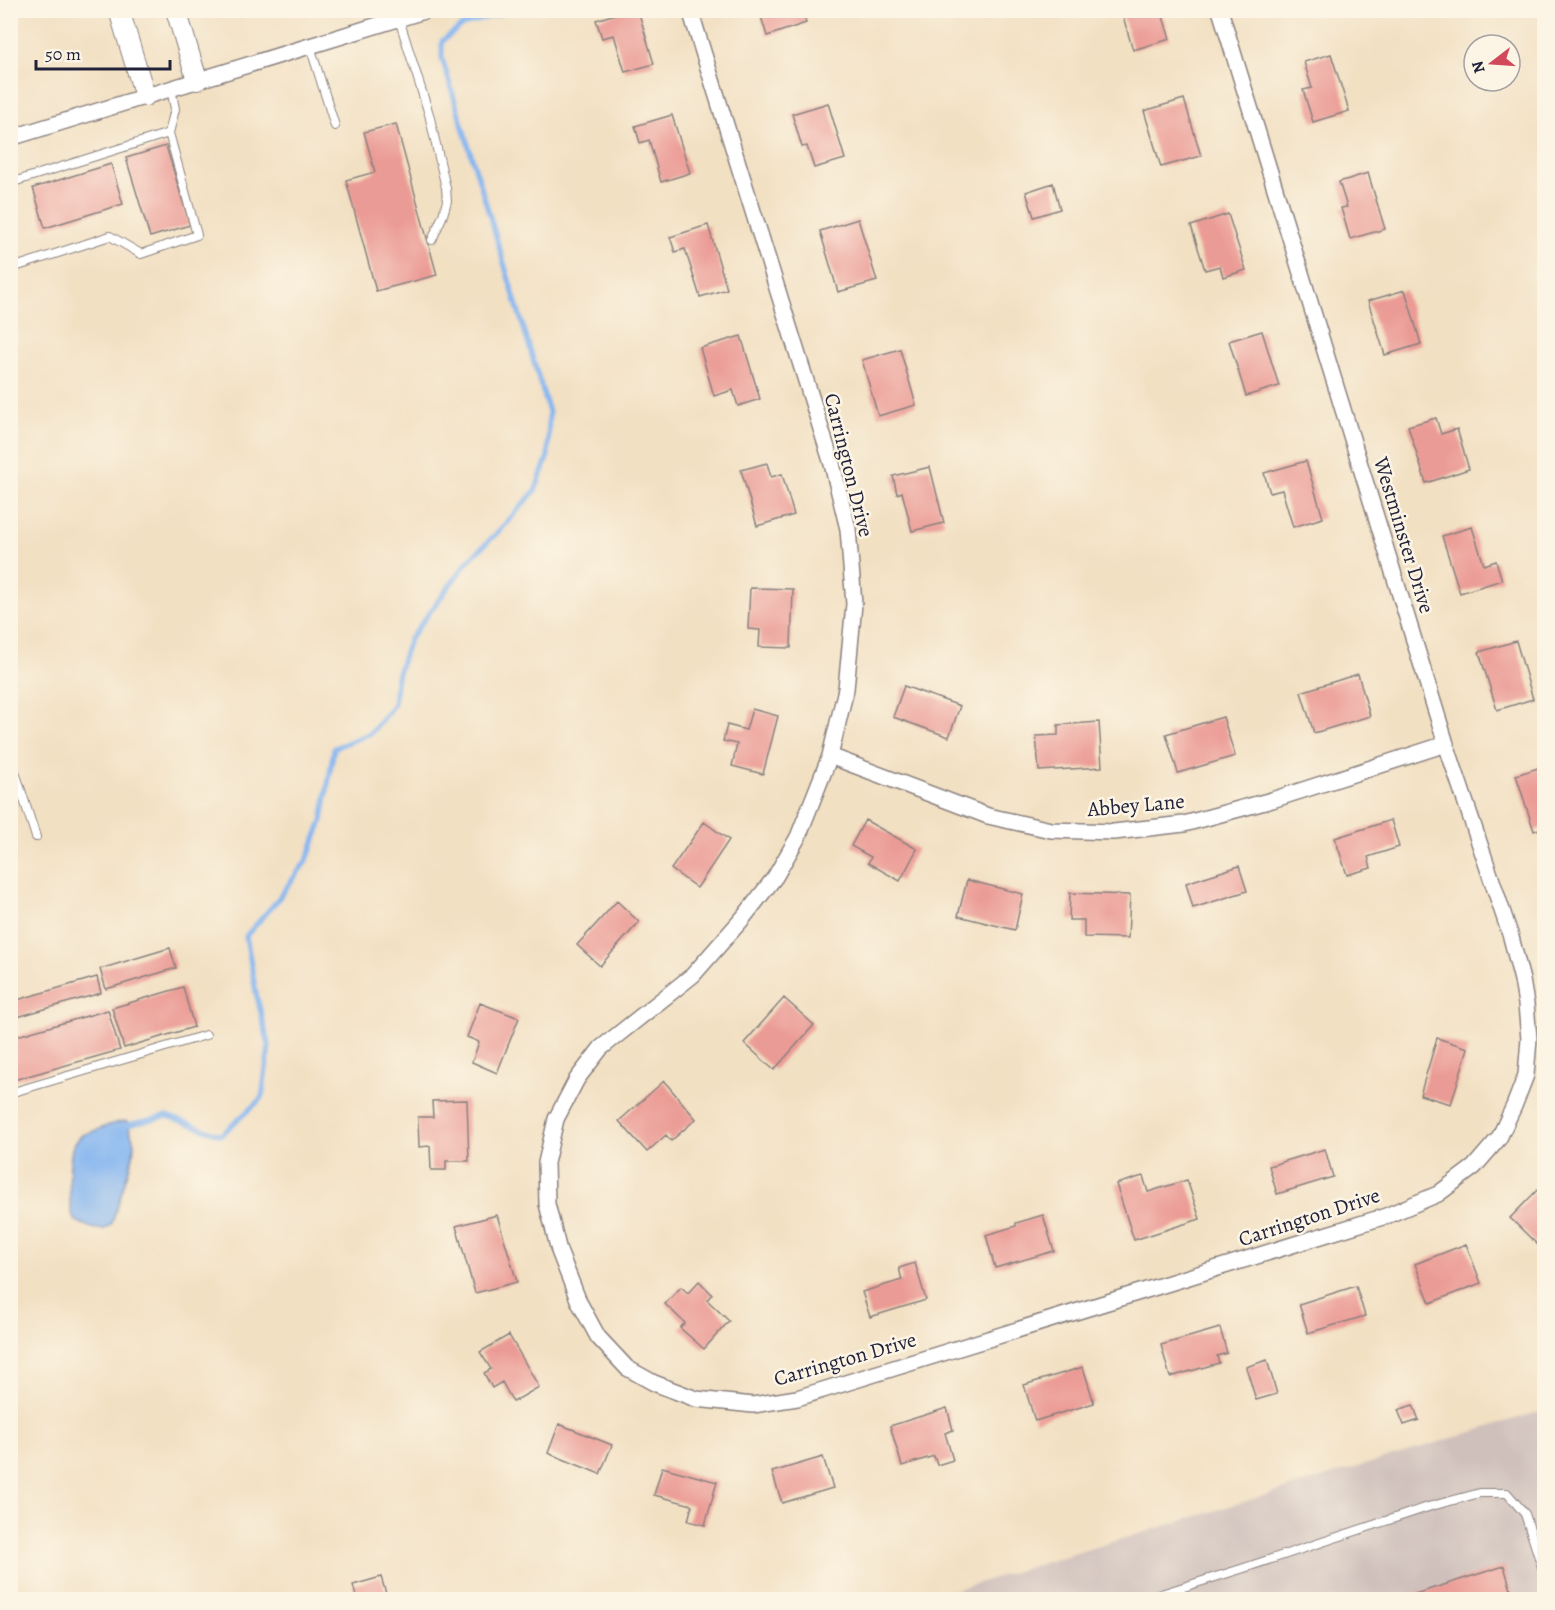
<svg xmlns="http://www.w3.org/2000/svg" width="1555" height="1610" viewBox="0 0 1555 1610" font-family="Alegreya,serif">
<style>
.industrial{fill:#cfc0bb}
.water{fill:#84b5f0;stroke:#536c96;stroke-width:1.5}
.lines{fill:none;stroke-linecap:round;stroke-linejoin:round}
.stream{stroke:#84b5f0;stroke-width:5}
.building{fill:#eb9b95}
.service-casing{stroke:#8a817f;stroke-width:10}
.minor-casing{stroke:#8a817f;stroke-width:18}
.tertiary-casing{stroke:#8a817f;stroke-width:22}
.service{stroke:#fff;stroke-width:8}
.minor{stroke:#fff;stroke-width:15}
.tertiary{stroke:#fff;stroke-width:20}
.labels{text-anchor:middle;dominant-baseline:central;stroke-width:5;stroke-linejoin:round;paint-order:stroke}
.street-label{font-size:21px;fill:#22223b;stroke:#fcf5e5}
</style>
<rect width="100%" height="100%" fill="#fcf5e5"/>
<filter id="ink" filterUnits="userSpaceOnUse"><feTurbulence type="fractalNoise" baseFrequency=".0167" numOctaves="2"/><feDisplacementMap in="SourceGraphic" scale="12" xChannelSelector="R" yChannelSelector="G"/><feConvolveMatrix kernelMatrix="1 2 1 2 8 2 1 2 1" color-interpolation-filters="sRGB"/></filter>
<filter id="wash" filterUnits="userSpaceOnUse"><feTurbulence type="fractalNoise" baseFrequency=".008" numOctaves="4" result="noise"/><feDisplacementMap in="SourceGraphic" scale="24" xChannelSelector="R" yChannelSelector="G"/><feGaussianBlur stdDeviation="1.35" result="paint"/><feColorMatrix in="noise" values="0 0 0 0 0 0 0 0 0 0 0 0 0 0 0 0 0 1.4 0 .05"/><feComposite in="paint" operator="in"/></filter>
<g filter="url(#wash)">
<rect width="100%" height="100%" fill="#f2e0c3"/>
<path class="industrial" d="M1544,1410V1599L921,1600L1027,1568Z"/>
<path class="water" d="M127,1121L134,1143L133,1156L112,1223C106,1231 101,1230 92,1228C87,1226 79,1223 75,1220C67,1211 69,1158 73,1146C75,1143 79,1138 82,1135C98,1131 110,1122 127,1121Z"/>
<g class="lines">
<path class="stream" d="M123,1126L167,1116L221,1135L262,1098L269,1046L256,993L246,936L275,903L307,860L322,821L334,748L371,733L394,704L397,676L409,640L468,561L499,531L535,491L548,456L549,412L442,58V41L463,25L512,10"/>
</g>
<g id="blocks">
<path class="building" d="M628,10H638L654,64L625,72L614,35L602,38L596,20Z
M759,10H802L806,23L767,36Z
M1121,10H1161L1170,39L1133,50Z
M1331,54L1349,111L1313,122L1303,90L1312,88L1304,62Z
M1184,99L1201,156L1161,167L1144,111Z
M828,103L845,159L814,168L807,146L802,147L792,114Z
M672,115L690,173L661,182L649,140L640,143L635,126Z
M396,124L437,275L376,291L346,180L375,172L364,132Z
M166,146L190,225L150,237L126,158Z
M111,164L123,204L45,228L33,188Z
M1368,173L1385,229L1350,239L1341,208L1347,207L1339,182Z
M1053,183L1060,209L1034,217L1026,192Z
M1228,214L1246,270L1223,277L1220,266L1205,270L1191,226Z
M858,219L877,281L838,292L820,231Z
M708,225L727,289L700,297L685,249L675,252L670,237Z
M1405,290L1421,344L1385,355L1368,301Z
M1262,331L1279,386L1246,396L1229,341Z
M741,336L760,399L738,406L733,390L714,396L700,348Z
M900,349L916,405L878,416L862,360Z
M1436,418L1441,434L1457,429L1469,469L1426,483L1408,426Z
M1306,461L1323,518L1293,527L1282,490L1270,493L1264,473Z
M767,463L771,477L782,474L794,515L757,526L741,470Z
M930,467L944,523L912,531L902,492L897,494L893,476Z
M1472,527L1484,565L1496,561L1502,580L1460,593L1442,536Z
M750,588L793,589L791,648L759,647L760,630L748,629Z
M1516,641L1533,699L1497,710L1479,652Z
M1358,674L1370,716L1314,733L1301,692Z
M904,686L960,706L949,737L893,717Z
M752,709L778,716L763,774L732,766L737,744L723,741L727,725L746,730Z
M1223,717L1235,756L1178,773L1166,734Z
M1099,722L1102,767L1039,771L1036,736L1058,735V725Z
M1544,766V827L1534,831L1516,775Z
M865,820L917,849L900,881L868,863L871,857L851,846Z
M1391,820L1399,847L1368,857L1371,868L1347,875L1335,838Z
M704,822L729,840L697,888L671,869Z
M1239,866L1247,891L1193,908L1186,883Z
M967,880L1023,894L1015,930L958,916Z
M1070,893L1130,895L1128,938L1084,937V920H1069Z
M617,901L639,922L600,966L577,945Z
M170,948L176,968L106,989L100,969Z
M97,977L101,993L10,1019V1002Z
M183,987L194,1027L124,1048L112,1008Z
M784,998L814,1025L774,1070L744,1043Z
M480,1003L519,1018L497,1073L472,1062L479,1042L467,1037Z
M108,1010L120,1050L10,1081V1038Z
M1437,1038L1468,1048L1451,1104L1420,1095Z
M664,1081L696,1119L671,1141L666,1135L647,1152L619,1121Z
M467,1100L469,1161H446V1170H431L430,1146L419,1147L418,1117H433L432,1101Z
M1325,1149L1333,1177L1277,1194L1269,1166Z
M1143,1176L1148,1192L1187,1180L1200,1219L1134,1240L1116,1184Z
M1544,1183V1249L1543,1250L1510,1218Z
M497,1215L517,1282L475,1293L456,1226Z
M1043,1215L1054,1251L995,1268L986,1235L1016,1226V1223Z
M1466,1244L1481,1283L1430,1303L1415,1264Z
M915,1263L926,1300L870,1317L862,1292L902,1280L899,1268Z
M699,1281L712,1294L707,1300L729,1321L704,1349L680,1328L685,1323L665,1304L681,1287L688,1293Z
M1356,1286L1365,1316L1308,1333L1299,1304Z
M1220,1328L1227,1353L1217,1356L1219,1363L1170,1377L1161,1345Z
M509,1335L539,1387L513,1402L502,1382L492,1388L484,1373L491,1369L480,1352Z
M1267,1360L1277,1394L1256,1400L1246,1367Z
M1083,1367L1094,1403L1035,1421L1024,1385Z
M1413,1405L1419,1420L1404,1425L1398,1410Z
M947,1408L953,1430L945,1433L953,1460L937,1465L934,1456L902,1466L890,1426Z
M559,1424L612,1445L600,1474L548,1453Z
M823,1457L833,1488L782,1503L772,1472Z
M662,1467L717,1482L705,1525L688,1521L692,1505L654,1495Z
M1504,1566L1514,1600H1399V1599Z
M381,1577L388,1600H357L353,1585Z"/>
</g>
</g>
<g filter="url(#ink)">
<use href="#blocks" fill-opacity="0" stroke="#8a817f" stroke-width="1.5"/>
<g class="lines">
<defs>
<path id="service" d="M399,19L429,114L446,188L447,201L443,215L432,240
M310,46L335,126
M10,183L169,133
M10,263L12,268L110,236L141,254L197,235L169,133L175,109L171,88
M10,756L36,837
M10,1093L206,1035
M1142,1600L1241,1569L1428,1507L1480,1493H1507L1525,1514L1544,1573"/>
<path id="minor" d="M690,10L832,464L848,529L854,604L846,689L830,756L798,837L775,877L743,918L693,975L601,1048L577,1079L556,1119L546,1163L547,1204L559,1251L579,1302L598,1337L627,1368L654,1383L696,1399L753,1405L797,1398L1386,1216L1438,1194L1474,1167L1499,1138L1514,1106L1526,1075L1529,1039L1526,1004L1522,980L1511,937L1446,744L1220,10
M10,138L427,10
M830,756L988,816L1051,830L1114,832L1184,824L1272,800L1446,744"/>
<path id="tertiary" d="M119,10L145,96
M176,10L197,80"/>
</defs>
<use href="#service" class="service-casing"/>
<use href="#minor" class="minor-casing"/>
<use href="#tertiary" class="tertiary-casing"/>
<use href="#service" class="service"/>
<use href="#minor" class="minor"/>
<use href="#tertiary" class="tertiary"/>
</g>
</g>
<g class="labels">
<g class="street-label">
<text transform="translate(849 465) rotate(76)">Carrington Drive</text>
<text transform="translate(1404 535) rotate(73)">Westminster Drive</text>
<text transform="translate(1136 805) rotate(-5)">Abbey Lane</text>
<text transform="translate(1309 1217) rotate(-18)">Carrington Drive</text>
<text transform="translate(845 1359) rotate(-16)">Carrington Drive</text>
</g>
</g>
<rect width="1555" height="1610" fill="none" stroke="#fcf5e5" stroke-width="36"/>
<g transform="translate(1492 63) rotate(253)"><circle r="28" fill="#fcf5e5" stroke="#a5a1a1" stroke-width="1.5"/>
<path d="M0-4.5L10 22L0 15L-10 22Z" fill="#d1495b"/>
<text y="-9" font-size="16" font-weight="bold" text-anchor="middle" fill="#22223b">N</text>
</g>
<path d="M36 60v9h134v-9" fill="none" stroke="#22223b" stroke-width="3"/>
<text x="45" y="60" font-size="18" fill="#22223b" stroke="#fcf5e5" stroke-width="4.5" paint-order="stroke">50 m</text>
</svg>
